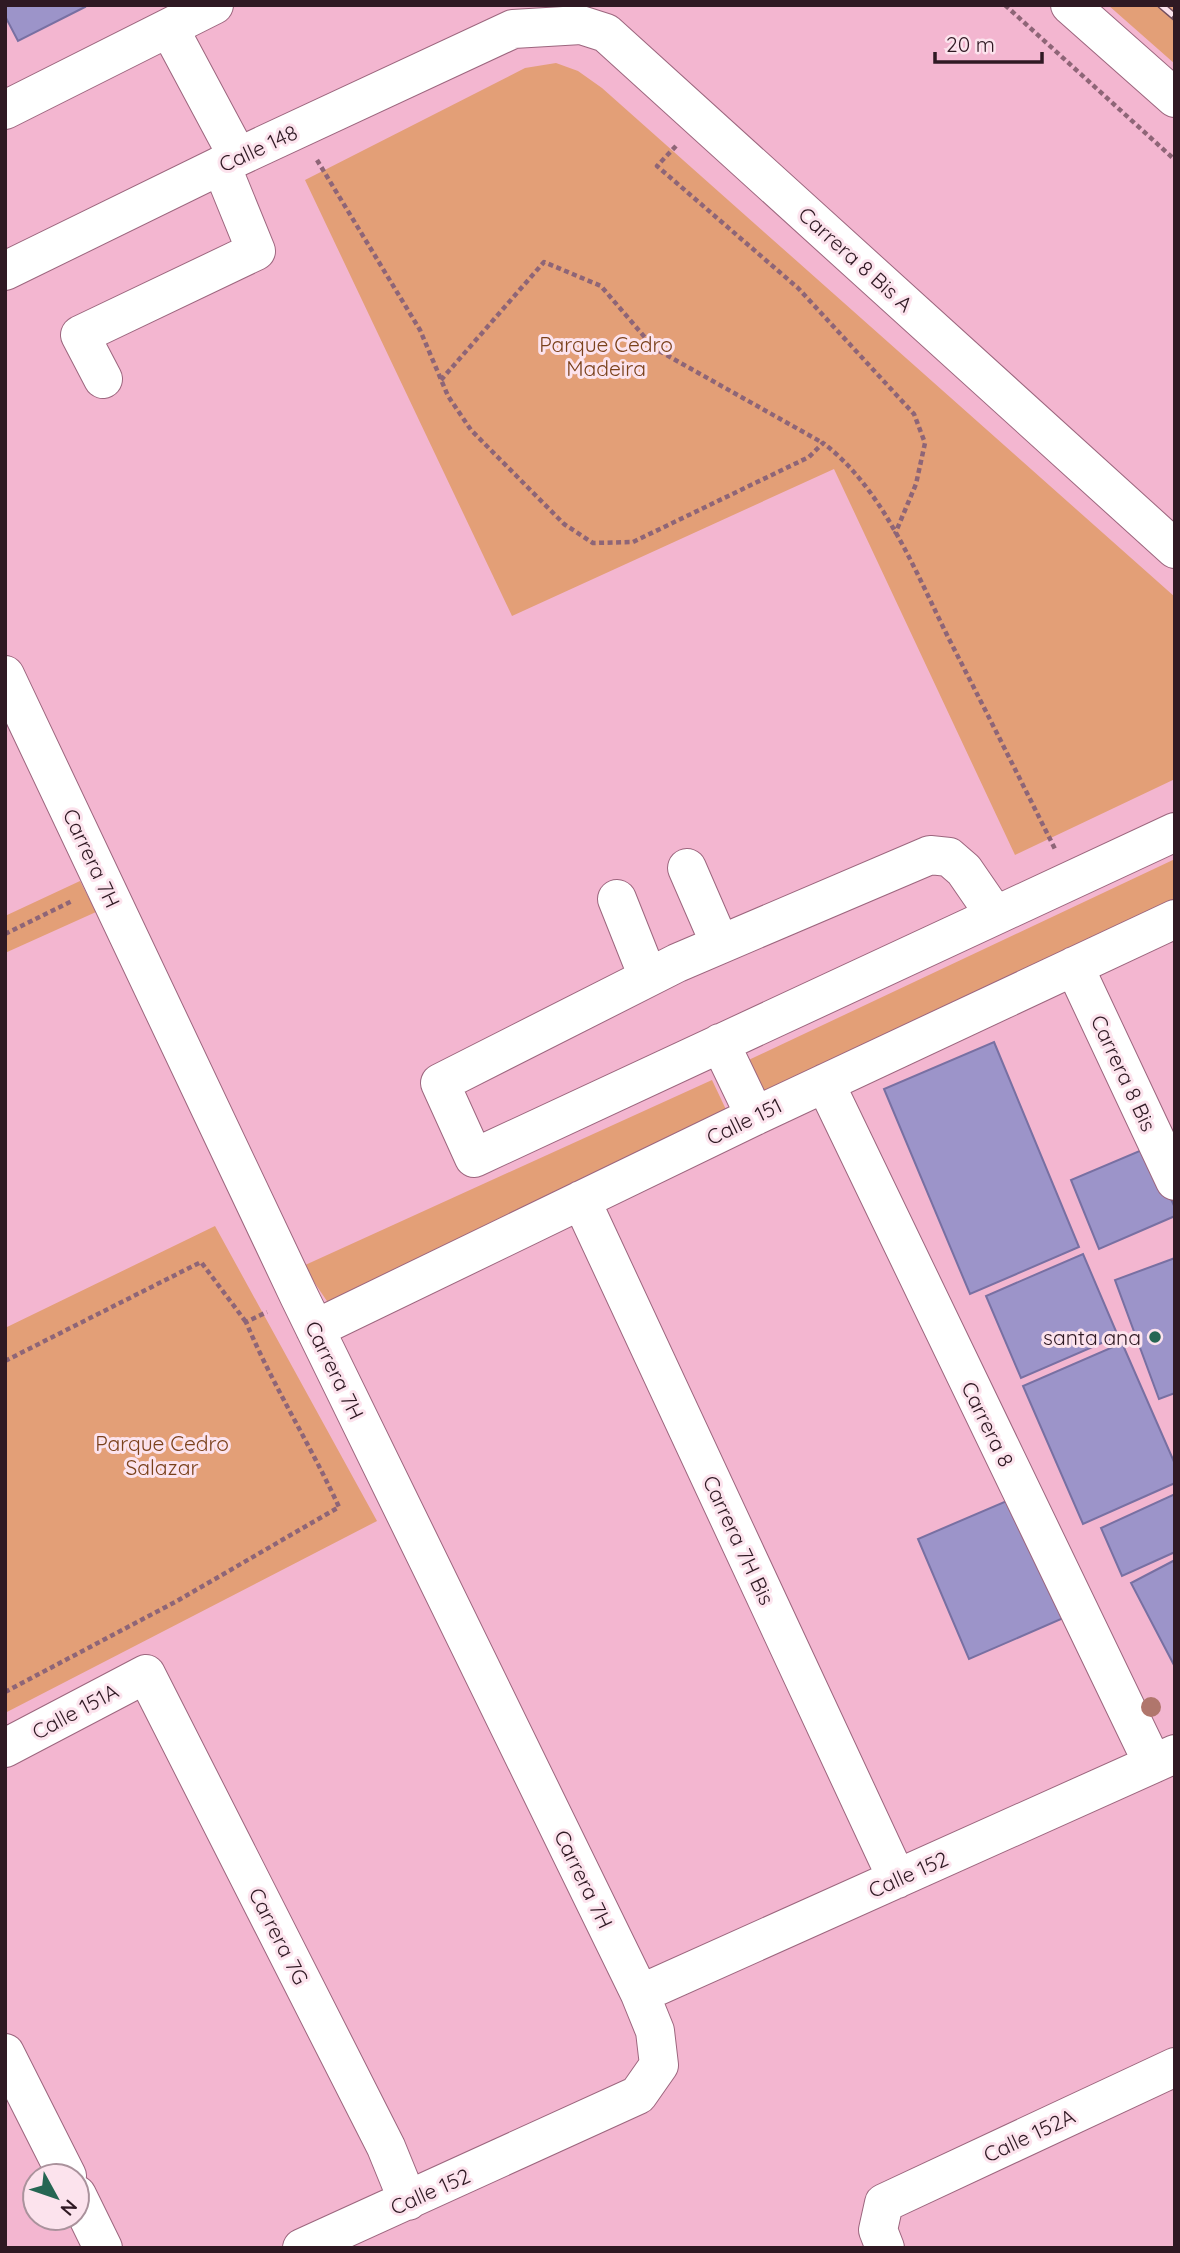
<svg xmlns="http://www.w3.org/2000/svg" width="1180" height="2253" viewBox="0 0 1180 2253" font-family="Quicksand,sans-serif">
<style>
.green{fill:#e39f77}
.building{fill:#9c94c9;stroke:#7870a2;stroke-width:2}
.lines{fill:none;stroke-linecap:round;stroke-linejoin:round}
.minor-casing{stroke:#9c667e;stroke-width:40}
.major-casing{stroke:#9c667e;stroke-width:40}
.path{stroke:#8e6577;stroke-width:4.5;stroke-dasharray:5 3.5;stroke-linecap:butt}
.minor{stroke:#fff;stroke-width:38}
.major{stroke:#fff;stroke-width:38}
.rail-casing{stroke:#734f5f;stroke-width:8}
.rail{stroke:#fce3ed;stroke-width:5;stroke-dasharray:16;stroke-linecap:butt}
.tree{fill:#b0766c}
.poi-dot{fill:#266653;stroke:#fce3ed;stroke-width:2.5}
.labels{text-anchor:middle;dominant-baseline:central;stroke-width:6;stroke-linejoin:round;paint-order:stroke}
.street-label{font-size:21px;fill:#2f1923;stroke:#fce3ed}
.park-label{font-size:21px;fill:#7a411b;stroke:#fce3ed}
.poi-label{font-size:21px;fill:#2f1923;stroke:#fce3ed;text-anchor:end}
</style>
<rect width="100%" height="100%" fill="#f3b6d0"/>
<path class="green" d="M1108,5H1175V64Z
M556,63L578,71L602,88L1175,597V779L1015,855L834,469L512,616L305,180L525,68Z
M1175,859V903L762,1099L738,1065Z
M80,881L96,912L5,953V916Z
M712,1080L730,1118L329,1304L303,1266Z
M215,1226L377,1521L5,1713V1328Z"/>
<path class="building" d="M5,5H84L85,7L18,41L5,16Z
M994,1042L1079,1247L970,1294L884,1089Z
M1149,1147L1175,1208V1216L1099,1249L1071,1180Z
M1083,1254L1118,1336L1021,1378L986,1296Z
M1175,1258V1393L1159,1399L1115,1280Z
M1122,1343L1175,1464V1483L1083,1524L1023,1386Z
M1175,1494V1552L1122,1576L1101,1528Z
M1016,1497L1068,1616L969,1659L918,1539Z
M1175,1560V1667L1131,1583Z"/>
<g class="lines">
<defs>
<path id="minor" d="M169,28L238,157
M5,110L214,5
M5,271L238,157L513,29L581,25L606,33L1175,549
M103,379L80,335L256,251L221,165
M5,675L299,1296L640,1994L655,2031L659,2065L638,2095L302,2248
M687,868L720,944
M617,899L648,977
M995,915L964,870L949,857L930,855L677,963L440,1083L474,1158L1175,832
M1074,966L1175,1181
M720,1043L755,1116
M825,1083L1153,1764
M581,1200L897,1879
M315,1329L755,1116L1175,919
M5,1748L146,1674L386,2147L408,2201
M640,1994L1175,1754
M5,2053L67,2176
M77,2195L103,2248
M885,2248L878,2230L884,2203L1175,2067"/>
<path id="major" d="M1070,5L1175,98"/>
</defs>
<use href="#minor" class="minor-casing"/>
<use href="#major" class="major-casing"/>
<path class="path" d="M1005,5L1175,160
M676,146L657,166L798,288L914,414L925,443L916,484L895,534
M317,160L420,330L448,396L471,430L564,524L593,543L633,542L809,457L823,443C883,488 916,573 949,639C985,709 1020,779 1055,849
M441,380L544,262L601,286L654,348L823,443
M5,934L72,901
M5,1361L201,1262L246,1322
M5,1692L177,1601L339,1507C310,1444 273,1386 246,1322L267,1312"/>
<use href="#minor" class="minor"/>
<use href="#major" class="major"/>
<defs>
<path id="rail" d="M1161,5L1175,17"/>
</defs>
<use href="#rail" class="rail-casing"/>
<use href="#rail" class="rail"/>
</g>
<circle class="tree" cx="1151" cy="1707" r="10"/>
<circle class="poi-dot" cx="1155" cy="1337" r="7"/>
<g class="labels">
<g class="street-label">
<text transform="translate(258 148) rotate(-25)">Calle 148</text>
<text transform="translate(856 259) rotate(42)">Carrera 8 Bis A</text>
<text transform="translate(92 858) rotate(65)">Carrera 7H</text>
<text transform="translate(1124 1073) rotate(65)">Carrera 8 Bis</text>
<text transform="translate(744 1121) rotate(-26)">Calle 151</text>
<text transform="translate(335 1370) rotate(64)">Carrera 7H</text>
<text transform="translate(988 1424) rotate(64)">Carrera 8</text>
<text transform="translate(739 1540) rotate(65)">Carrera 7H Bis</text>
<text transform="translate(75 1711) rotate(-28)">Calle 151A</text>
<text transform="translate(908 1874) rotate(-24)">Calle 152</text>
<text transform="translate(584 1879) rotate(64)">Carrera 7H</text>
<text transform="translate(279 1936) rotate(63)">Carrera 7G</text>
<text transform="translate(1029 2135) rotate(-25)">Calle 152A</text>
<text transform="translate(430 2191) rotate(-24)">Calle 152</text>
</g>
<g class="park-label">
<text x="606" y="344">Parque Cedro<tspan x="606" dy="24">Madeira</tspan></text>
<text x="162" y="1443">Parque Cedro<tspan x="162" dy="24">Salazar</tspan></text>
</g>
<g class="poi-label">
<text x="1141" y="1337">santa ana</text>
</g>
</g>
<rect width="1180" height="2253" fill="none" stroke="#2f1923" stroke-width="14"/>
<g transform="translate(56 2197) rotate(130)"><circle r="33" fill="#fce3ed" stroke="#aa929c" stroke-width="2"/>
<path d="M0-5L12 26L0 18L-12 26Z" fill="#266653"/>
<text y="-10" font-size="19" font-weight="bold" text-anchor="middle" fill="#2f1923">N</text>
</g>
<path d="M935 52v10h107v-10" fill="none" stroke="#2f1923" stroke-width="3.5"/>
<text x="946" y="52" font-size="21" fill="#2f1923" stroke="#fce3ed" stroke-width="5" paint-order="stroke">20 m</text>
</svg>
